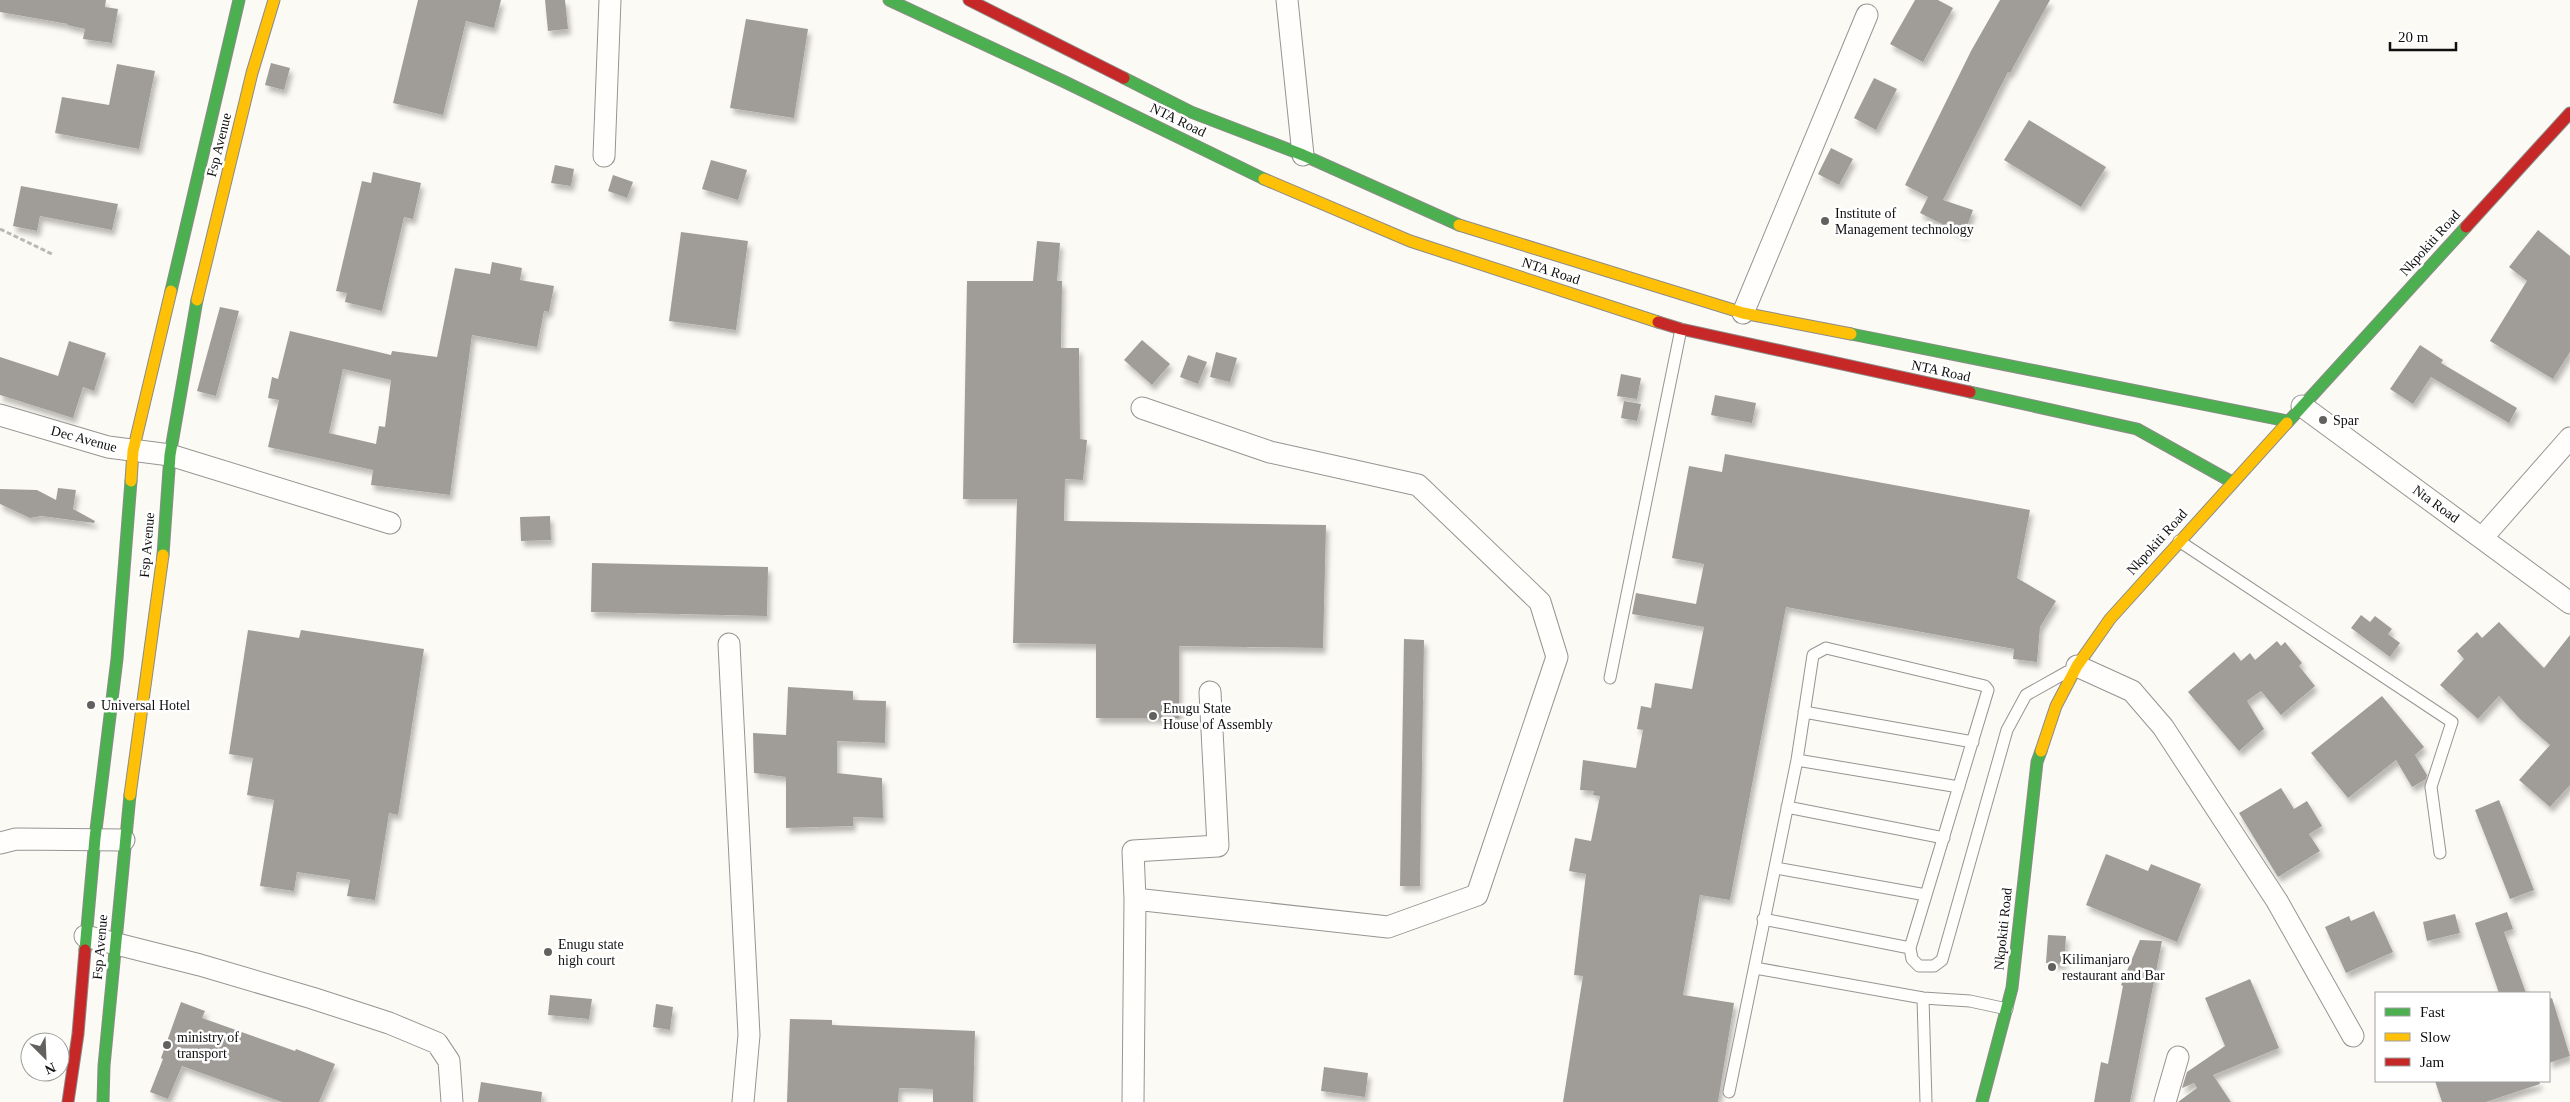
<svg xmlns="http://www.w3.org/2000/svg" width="2570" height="1102" viewBox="0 0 2570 1102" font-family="Georgia,serif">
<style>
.building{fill:#a09d99;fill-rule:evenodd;filter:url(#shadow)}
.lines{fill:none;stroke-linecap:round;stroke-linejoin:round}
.lane-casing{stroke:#969592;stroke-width:13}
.street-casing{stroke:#969592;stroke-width:23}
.fast-casing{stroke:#8c8b89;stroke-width:13}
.slow-casing{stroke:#8c8b89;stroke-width:13}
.jam-casing{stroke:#8c8b89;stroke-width:13}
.path{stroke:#b9b9b8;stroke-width:3;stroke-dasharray:5 2.5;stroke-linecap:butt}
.lane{stroke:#fffefd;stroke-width:11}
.street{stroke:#fffefd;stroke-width:21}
.fast{stroke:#4caf50;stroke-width:11}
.slow{stroke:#ffc107;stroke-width:11}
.jam{stroke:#c62828;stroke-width:11}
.poi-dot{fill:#62615f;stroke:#fff;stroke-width:2}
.labels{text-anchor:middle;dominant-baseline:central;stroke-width:5;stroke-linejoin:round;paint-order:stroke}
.street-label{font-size:14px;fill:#0f0f0f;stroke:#fff}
.poi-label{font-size:14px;fill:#0f0f0f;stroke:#fff;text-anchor:start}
</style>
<defs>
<filter id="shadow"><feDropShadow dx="3" dy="5.5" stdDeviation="2.5" flood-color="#0004"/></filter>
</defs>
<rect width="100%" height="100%" fill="#fcfaf4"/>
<path class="building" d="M0,0H106L105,7L118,9L112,43L83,39L85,29L67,25L68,24L0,12Z
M418,0H501L494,28L466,21L443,115L393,103Z
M545,0H565L568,29L548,31Z
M1915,0H1938L1953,8L1923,62L1890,44Z
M2000,0H2050L2010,73L2008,72L1943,200L1973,210L1964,235L1920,213L1928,197L1905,185L1971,51Z
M746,19L808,29L794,118L730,108Z
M271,63L290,68L284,90L265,85Z
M117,64L155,71L139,149L55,133L62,97L109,105Z
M1874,78L1897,89L1876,130L1854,118Z
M2029,120L2106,167L2081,207L2004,160Z
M1831,148L1853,159L1839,185L1818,174Z
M711,160L747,170L738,200L702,189Z
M555,165L574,169L571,186L551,183Z
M373,172L421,183L413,219L404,217L382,311L345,302L347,293L336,291L362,181L371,183Z
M613,175L633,182L627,198L608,191Z
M21,186L118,204L112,230L40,216L37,231L13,226Z
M2538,230L2570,256V352L2553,379L2490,341L2527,281L2509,267Z
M681,232L748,241L736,330L669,321Z
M1037,241L1060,243L1057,281H1062L1061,348H1079L1080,439L1087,440L1083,480L1065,479L1064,521L1326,525L1323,648L1179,646V718H1096V644L1013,643L1017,499H963L967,281H1033Z
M492,262L522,268L520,280L554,286L549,312L544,311L537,347L472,335L450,495L371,485L373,470L268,447L279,400L268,398L272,377L278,379L290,331L391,355L392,351L437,357L455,268L490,274ZM343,369L391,380L385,427L379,426L376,444L329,433Z
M220,307L239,311L216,396L197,391Z
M1142,340L1170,364L1152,385L1124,360Z
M69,341L106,353L94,391L83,387L73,418L0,395V357L58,376Z
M2420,345L2443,360L2441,363L2517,408L2509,423L2431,377L2413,404L2390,389Z
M1216,352L1237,358L1230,382L1210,377Z
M1188,355L1207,362L1198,384L1180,377Z
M1621,374L1641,378L1637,399L1617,396Z
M1715,395L1756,403L1752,423L1711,415Z
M1624,401L1641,404L1637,421L1621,418Z
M1725,454L2030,510L2017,578L2056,601L2040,627L2037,662L2013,659L2014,649L1786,607L1730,900L1700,895L1683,995L1734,1003L1718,1102H1563L1583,976L1574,975L1586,874L1569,871L1575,838L1591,841L1600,796L1593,795L1594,791L1580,790L1583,760L1636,768L1643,730L1637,729L1641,706L1651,708L1655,683L1692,689L1704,627L1632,614L1636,593L1696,604L1704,564L1672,558L1689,466L1722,472Z
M58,488L76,490L73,509L95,521L94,523L41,516L30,518L0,504V489L37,490L56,500Z
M550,516L551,540L521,541L520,517Z
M592,563L768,567L767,616L591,612Z
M2361,615L2370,622L2375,616L2392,629L2388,634L2400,643L2390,657L2351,628Z
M2499,622L2544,668L2570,635V785L2550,807L2519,780L2550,745L2520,719L2499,696L2478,719L2440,685L2464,659L2457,651L2477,632L2482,638Z
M248,630L299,638L301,630L424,649L398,815L389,813L375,900L347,896L350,880L297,872L294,891L260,886L274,800L247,795L253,758L229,754Z
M1404,639L1424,640L1420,886H1400Z
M2277,641L2281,646L2285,642L2302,663L2299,666L2315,686L2281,715L2261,691L2247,701L2264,729L2239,751L2188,692L2234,652L2241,661L2250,653L2255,660Z
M788,687L853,691V700L886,701L885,743L837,741V773L882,778L883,818L853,817V826L786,828V777L754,773L753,733L786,735Z
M2382,696L2424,747L2415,755L2427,775L2426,779L2412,787L2396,760L2348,798L2311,753Z
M2281,788L2294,809L2307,801L2322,826L2309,834L2320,851L2278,877L2239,813Z
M2499,800L2534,890L2510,899L2475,810Z
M2106,854L2148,871L2151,864L2201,884L2177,942L2086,905Z
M2374,911L2393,952L2346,973L2325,927L2349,916L2351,921Z
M2507,912L2513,929L2504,932L2526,993H2499L2475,923Z
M2455,914L2460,933L2427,941L2423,922Z
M2048,935L2066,936L2064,964L2046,963Z
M2140,940L2162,941L2130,1102H2094L2101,1062L2108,1064L2123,986L2121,985Z
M2250,979L2279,1048L2213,1075L2231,1102H2178L2197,1088L2194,1083L2182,1088L2187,1072L2225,1046L2205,998Z
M550,995L592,999L589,1019L548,1015Z
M2552,998L2570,1056L2549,1063V999Z
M181,1002L205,1011L202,1018L295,1051L296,1049L335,1064L319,1102H282L182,1066L168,1099L150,1092L163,1059L161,1058Z
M656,1004L673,1007L670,1030L653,1027Z
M790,1019L832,1020V1025L975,1031L973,1102H933V1089L899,1088L898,1102H787Z
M1324,1067L1368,1073L1365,1097L1321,1091Z
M2435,1081H2539L2540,1084L2486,1102H2442Z
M481,1082L542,1092L541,1102H478Z"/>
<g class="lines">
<defs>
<path id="lane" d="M2179,541L2452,722L2431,787L2440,853
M1610,678L1681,329
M1804,712L1973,742
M1797,760L1959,787
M1787,807L1944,838
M1776,868L1926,895
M1763,919L1910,948
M1755,968L1923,998L1970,1001L2007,1009
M1923,998L1926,1102
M1729,1092L1797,760L1813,655L1826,648L1985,686L1988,690L1910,948L1912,959L1919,966H1934L1942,960L2007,730L2026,695L2067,672"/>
<path id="street" d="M1287,0L1303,155
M604,156L610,0
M1743,313L1867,15
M2302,406L2570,603
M0,415L108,447L170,455L390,523
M2482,538L2570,438
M729,644L749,1035L743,1102
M2077,666L2132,691L2163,727L2277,901L2353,1036
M0,843L16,839L124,840
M1135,899L1388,927L1477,895L1557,657L1540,602L1418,485L1270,452L1142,408
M85,936L200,965L312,998L389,1023L437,1043L449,1061L452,1102
M1133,1102L1135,899L1133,851L1218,846L1210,692
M2165,1102L2178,1057"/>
<path id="fast" d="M889,0L1065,82L1264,179
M1124,78L1191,112L1303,155L1459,225
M171,291L239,0
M1851,334L2287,421
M1970,392L2137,429L2232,482
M2287,423L2466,227
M163,555L170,455L197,300
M85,950L95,838L117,659L131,481
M103,1102L104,1066L130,795
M1982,1102L2012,988L2037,762L2041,751"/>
<path id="slow" d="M1264,179L1410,241L1658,322
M1459,225L1743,313L1851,334
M197,300L252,73L274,0
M131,481L133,451L171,291
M2041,751L2056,706L2077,666L2110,619L2287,423
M130,795L163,555"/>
<path id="jam" d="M969,0L1124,78
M2466,227L2570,113
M1658,322L1681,329L1970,392
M68,1102L78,1034L85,950"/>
</defs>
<use href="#lane" class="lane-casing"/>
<use href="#street" class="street-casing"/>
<use href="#fast" class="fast-casing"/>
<use href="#slow" class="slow-casing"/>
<use href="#jam" class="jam-casing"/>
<path class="path" d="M0,229L54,255"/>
<use href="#lane" class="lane"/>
<use href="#street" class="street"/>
<use href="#fast" class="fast"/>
<use href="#slow" class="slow"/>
<use href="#jam" class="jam"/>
</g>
<g class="poi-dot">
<circle cx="1825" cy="221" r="5"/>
<circle cx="2323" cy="420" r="5"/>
<circle cx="91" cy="705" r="5"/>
<circle cx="1153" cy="716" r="5"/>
<circle cx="548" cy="952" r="5"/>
<circle cx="2052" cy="967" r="5"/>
<circle cx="167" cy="1045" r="5"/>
</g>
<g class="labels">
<g class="street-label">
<text transform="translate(1178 120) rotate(26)">NTA Road</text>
<text transform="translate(219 145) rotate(-76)">Fsp Avenue</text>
<text transform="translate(2430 243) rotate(-48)">Nkpokiti Road</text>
<text transform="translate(1551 271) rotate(18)">NTA Road</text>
<text transform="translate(1941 371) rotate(12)">NTA Road</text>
<text transform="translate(84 439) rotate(15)">Dec Avenue</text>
<text transform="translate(2436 504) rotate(36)">Nta Road</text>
<text transform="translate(2157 542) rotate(-48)">Nkpokiti Road</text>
<text transform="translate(147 545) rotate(-85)">Fsp Avenue</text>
<text transform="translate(2003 929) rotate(-84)">Nkpokiti Road</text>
<text transform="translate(100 947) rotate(-85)">Fsp Avenue</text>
</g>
<g class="poi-label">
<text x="1835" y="213">Institute of<tspan x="1835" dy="16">Management technology</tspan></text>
<text x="2333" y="420">Spar</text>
<text x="101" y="705">Universal Hotel</text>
<text x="1163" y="708">Enugu State<tspan x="1163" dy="16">House of Assembly</tspan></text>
<text x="558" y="944">Enugu state<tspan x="558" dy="16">high court</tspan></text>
<text x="2062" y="959">Kilimanjaro<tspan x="2062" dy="16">restaurant and Bar</tspan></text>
<text x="177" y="1037">ministry of<tspan x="177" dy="16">transport</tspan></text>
</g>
</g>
<rect x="2375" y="992" width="175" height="90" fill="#ffffff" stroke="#9f9f9f"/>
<rect x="2385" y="1008" width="25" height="8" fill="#4caf50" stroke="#9f9f9f"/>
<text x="2420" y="1017" font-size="15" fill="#0f0f0f">Fast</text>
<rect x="2385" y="1033" width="25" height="8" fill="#ffc107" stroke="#9f9f9f"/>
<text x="2420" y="1042" font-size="15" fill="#0f0f0f">Slow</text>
<rect x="2385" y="1058" width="25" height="8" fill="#c62828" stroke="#9f9f9f"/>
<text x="2420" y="1067" font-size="15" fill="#0f0f0f">Jam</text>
<g transform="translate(45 1057) rotate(156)"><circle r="24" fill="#ffffff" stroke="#9f9f9f"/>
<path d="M0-4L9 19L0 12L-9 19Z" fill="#62615f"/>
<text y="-8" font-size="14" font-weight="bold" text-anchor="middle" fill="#0f0f0f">N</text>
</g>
<path d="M2390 42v8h66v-8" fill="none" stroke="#0f0f0f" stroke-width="2.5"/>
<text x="2398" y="42" font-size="15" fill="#0f0f0f" stroke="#ffffff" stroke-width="4" paint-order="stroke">20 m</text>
</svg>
